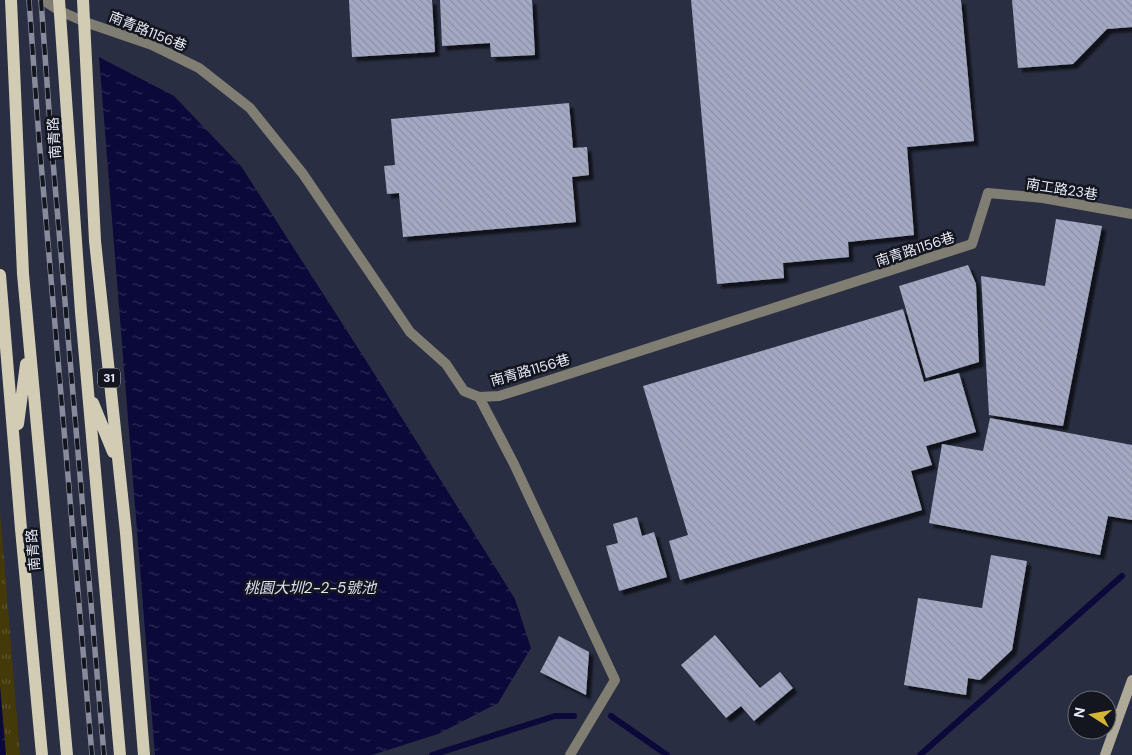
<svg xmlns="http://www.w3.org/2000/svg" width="1132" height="755" viewBox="0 0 1132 755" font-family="'DM Sans','Noto Sans TC',sans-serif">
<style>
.park{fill:url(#park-tufts)}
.water{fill:url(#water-ripples)}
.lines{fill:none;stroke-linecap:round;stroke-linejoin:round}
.stream{stroke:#0a0939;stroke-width:6}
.building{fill:url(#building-back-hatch);filter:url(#shadow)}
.street{stroke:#807d72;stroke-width:10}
.secondary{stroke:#aea998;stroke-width:10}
.primary{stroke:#d2ccb5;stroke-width:12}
.rail-casing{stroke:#878b9c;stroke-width:5.5}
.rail{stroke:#14161f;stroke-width:4;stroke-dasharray:11;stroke-linecap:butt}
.labels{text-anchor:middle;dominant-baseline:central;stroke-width:5;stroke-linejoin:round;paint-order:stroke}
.shield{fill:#14161f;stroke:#a7aab6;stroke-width:1}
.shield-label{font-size:12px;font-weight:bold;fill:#e6e9f6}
.street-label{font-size:14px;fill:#e6e9f6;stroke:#14161f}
.water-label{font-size:15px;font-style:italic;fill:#dde1f2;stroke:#14161f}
</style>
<defs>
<pattern id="park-tufts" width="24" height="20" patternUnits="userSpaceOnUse" patternTransform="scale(1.25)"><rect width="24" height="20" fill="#443909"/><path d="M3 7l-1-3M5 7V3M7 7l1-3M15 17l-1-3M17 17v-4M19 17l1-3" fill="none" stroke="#5f562d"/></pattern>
<pattern id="water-ripples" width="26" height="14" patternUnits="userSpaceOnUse" patternTransform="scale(1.25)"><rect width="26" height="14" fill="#0a0939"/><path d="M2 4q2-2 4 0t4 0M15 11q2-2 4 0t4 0" fill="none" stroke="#2e2d56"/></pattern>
<pattern id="building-back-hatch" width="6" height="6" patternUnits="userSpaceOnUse" patternTransform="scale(1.25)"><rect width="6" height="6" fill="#a3a9c2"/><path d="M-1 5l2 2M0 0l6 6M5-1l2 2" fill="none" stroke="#8c90a4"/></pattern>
<filter id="shadow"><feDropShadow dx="4.5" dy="4.5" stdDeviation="1" flood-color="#0009"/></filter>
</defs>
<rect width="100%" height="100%" fill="#292e42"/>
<path class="park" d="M0,511L20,755H0Z"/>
<path class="water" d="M99,57L174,96L241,166L365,359L515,599L531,648L498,703L438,734L372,755H155Z
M0,685L6,755H0Z"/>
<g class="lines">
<path class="stream" d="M611,716L667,755
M432,755L555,716H574
M920,755L1122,576"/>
</g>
<path class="building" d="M349,0H432L435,52L352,57Z
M440,0H532L535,55L491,57L490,43L442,46Z
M691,0H961L974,141L907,147L914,235L848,242L849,257L783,263L784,278L717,284Z
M1012,0H1132V27L1107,29L1073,64L1018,68Z
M569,103L573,148L587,147L589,175L572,177L576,222L403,237L399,193L387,194L384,166L395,165L391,119Z
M1056,219L1102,226L1063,426L989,415L981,276L1045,286Z
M968,265L976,284L979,362L926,378L899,286Z
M903,309L924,382L959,373L976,432L926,446L932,465L911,471L922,510L680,580L669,541L688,535L643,386Z
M990,418L1132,445V520L1108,516L1100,555L929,523L942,444L983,451Z
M637,517L642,536L654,532L667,577L619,591L606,546L618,543L613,524Z
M991,555L1027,561L1012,650L980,680L968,678L966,695L904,685L918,598L982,608Z
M715,635L760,688L780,672L793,688L754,721L741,706L726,718L681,665Z
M559,636L589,652L586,695L540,672Z"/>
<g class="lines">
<path class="street" d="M43,0L60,11L85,22L152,45L199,68L250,108L303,174L410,332L446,364L464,391L479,397L499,396L550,380L972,244L988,193L1043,198L1132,214
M479,397L514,464L615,680L570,755"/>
<path class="secondary" d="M1105,755L1132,680"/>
<path class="primary" d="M11,0L23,274L67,755
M59,0L81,312L120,755
M83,0L95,241L126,533L144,755
M0,275L21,529L42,755
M93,403L113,452
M18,424L26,364"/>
<defs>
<path id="rail" d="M29,0L39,139L92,755
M41,0L51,138L104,755"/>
</defs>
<use href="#rail" class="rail-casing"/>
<use href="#rail" class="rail"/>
</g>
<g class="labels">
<rect class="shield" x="98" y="368.5" width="22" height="19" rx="4"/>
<g class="shield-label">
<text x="109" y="378">31</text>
</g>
<g class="street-label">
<text transform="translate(148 31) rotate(22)">南青路1156巷</text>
<text transform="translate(54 138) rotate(-94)">南青路</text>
<text transform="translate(1062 189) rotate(9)">南工路23巷</text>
<text transform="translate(915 249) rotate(-18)">南青路1156巷</text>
<text transform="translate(530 370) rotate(-16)">南青路1156巷</text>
<text transform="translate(33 550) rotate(-95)">南青路</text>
</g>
<g class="water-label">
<text x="310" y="588">桃園大圳2-2-5號池</text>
</g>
</g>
<g transform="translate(1092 715) rotate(281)"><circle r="24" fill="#14161f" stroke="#686a75"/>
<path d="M0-4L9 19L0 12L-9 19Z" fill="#d5b534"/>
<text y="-8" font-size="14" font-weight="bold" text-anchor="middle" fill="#e6e9f6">N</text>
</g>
</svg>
